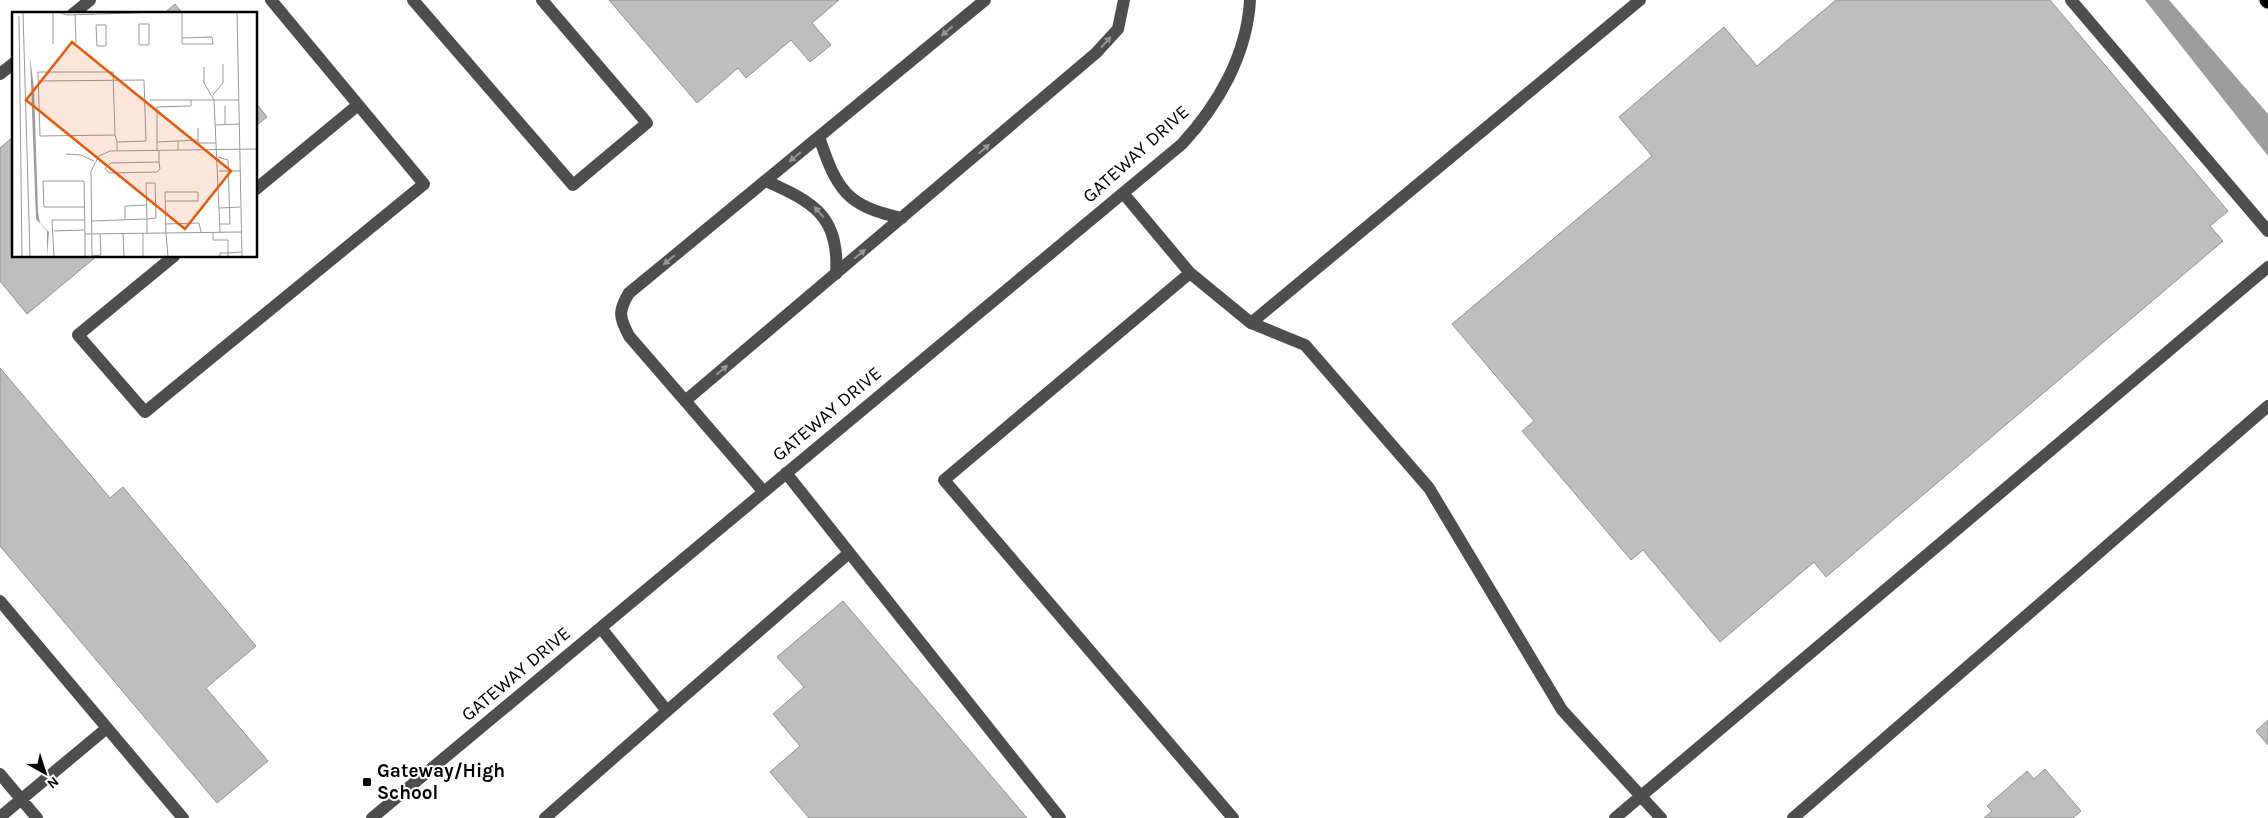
<svg xmlns="http://www.w3.org/2000/svg" width="2268" height="818" viewBox="0 0 2268 818" font-family="Karla,sans-serif">
<style>
.water{fill:#9c9c9c}
.building{fill:#bebebe;stroke:#929292}
.lines{fill:none;stroke-linecap:round;stroke-linejoin:round}
.highway-casing{stroke:#dbdbdb;stroke-width:18}
.minor{stroke:#4e4e4e;stroke-width:12}
.highway{stroke:#000;stroke-width:15}
.oneway{fill:#959595}
.poi-dot{fill:#000;stroke:#fff;stroke-width:2}
.labels{text-anchor:middle;dominant-baseline:central;stroke-width:4;stroke-linejoin:round;paint-order:stroke}
.street-label{font-size:19px;fill:#000;stroke:#fff}
.poi-label{font-size:19px;font-weight:bold;fill:#000;stroke:#fff;text-anchor:start}
.inset-road{fill:none;stroke:#999;stroke-width:1}
.view{fill:#e8590c;fill-opacity:0.15;stroke:#e8590c;stroke-width:2.5}
.inset-edge{fill:none;stroke:#000;stroke-width:2.5}
</style>
<rect width="100%" height="100%" fill="#fff"/>
<path class="water" d="M2145,0H2169L2268,114V156Z"/>
<path class="building" d="M609,0H839L812,23L831,45L810,62L791,40L746,78L738,68L697,103Z
M1836,0H2050L2228,211L2210,226L2223,241L1826,577L1814,562L1720,642L1643,550L1631,560L1522,431L1534,421L1452,324L1652,156L1619,117L1724,27L1757,66Z
M175,4L183,14H163Z
M256,103L267,117L256,126Z
M14,136V256H97L27,314L0,281V148Z
M0,368L110,498L123,487L256,646L206,688L268,761L217,803L0,546Z
M843,601L1027,818H809L770,772L800,746L773,714L804,687L777,657Z
M2268,720V745L2256,731Z
M2045,769L2081,811L2073,818H1984L1992,811L1987,806L2027,771L2034,779Z"/>
<g class="lines">
<defs>
<path id="highway" d="M2267,0L2268,1"/>
</defs>
<use href="#highway" class="highway-casing"/>
<path class="minor" d="M413,0L573,185L647,123L542,0
M2071,0L2268,231
M73,14L90,0
M0,74L14,63
M819,137C837,190 846,206 902,218
M766,181C813,202 840,216 836,274
M256,189L358,105
M1123,193L1190,273L944,480L1233,818
M174,256L78,335L145,412L424,184L271,0
M1190,273L1251,323L1640,0
M1251,323L1305,345L1429,488L1562,710L1661,818
M685,401L1096,53L1118,29L1124,0
M786,473L1060,818
M764,492L629,336C619,317 618,311 629,293L985,0
M0,601L183,818
M601,628L667,711L849,553
M0,774L37,818
M0,817L107,728
M372,818L1182,144C1218,105 1247,55 1250,0
M545,818L667,711
M1615,818L2268,267
M1793,818L2268,406"/>
<use href="#highway" class="highway"/>
</g>
<defs><path id="oneway-solid" d="M-6-.8H1V-3.2L6.5 0L1 3.2V.8H-6Z" transform="scale(1.25)"/></defs>
<g class="oneway">
<use href="#oneway-solid" transform="translate(947 31) rotate(140)"/>
<use href="#oneway-solid" transform="translate(1106 42) rotate(-48)"/>
<use href="#oneway-solid" transform="translate(984 149) rotate(-40)"/>
<use href="#oneway-solid" transform="translate(795 157) rotate(140)"/>
<use href="#oneway-solid" transform="translate(819 212) rotate(-131)"/>
<use href="#oneway-solid" transform="translate(860 254) rotate(-40)"/>
<use href="#oneway-solid" transform="translate(669 260) rotate(140)"/>
<use href="#oneway-solid" transform="translate(722 370) rotate(-40)"/>
</g>
<rect class="poi-dot" x="362" y="777" width="10" height="10" rx="2.5"/>
<g class="labels">
<g class="street-label">
<text transform="translate(1136 154) rotate(-42)">GATEWAY DRIVE</text>
<text transform="translate(827 414) rotate(-40)">GATEWAY DRIVE</text>
<text transform="translate(516 674) rotate(-40)">GATEWAY DRIVE</text>
</g>
<g class="poi-label">
<text x="377" y="771">Gateway/High<tspan x="377" dy="22">School</tspan></text>
</g>
</g>
<g transform="translate(12 12)">
<rect width="245" height="245" fill="#fff"/>
<path d="M18,45L22,76L26,200L28,211L37,220L35,245V219L24,207Z" fill="#9c9c9c"/>
<path class="inset-road" d="M11,0L18,245M41,0V32M46,0L55,3L151,0M170,0V26M225,0L230,245M63,3L64,31M7,4L10,245M127,12H137V33H127ZM84,13H94V34H85ZM200,25L201,32H170V26ZM27,69L132,68L134,129L105,130V139M201,83L211,71V52M138,88H202L192,71V55M213,94V112M203,113L227,112M186,116V131H204M103,123L101,60H26L28,124L103,123L105,130M166,129L186,128M145,130L166,129V138M145,139V95L179,94V88M147,139V150L148,157L145,160L97,161L93,156L99,151L147,150M54,142L69,143L82,149M206,145L216,148L218,212H208M207,159H228M134,171H143L144,206L135,207ZM154,189H186V180H153L154,221L156,245M72,195H32L31,169H72L73,222L229,220M207,196L228,195M113,208V194L135,193M80,209L135,207V221M154,212L187,211L189,220M42,219L72,218M201,220V228H216V241L229,240M208,220L202,88H227M131,221V245M73,222V245M111,222L112,245M80,244L89,243L88,222M42,245L40,208H72M80,245L79,159L87,144L98,139L245,137M208,245V241H216V245"/>
<path class="view" d="M60,30L219,159L173,217L14,88Z"/>
<rect width="245" height="245" class="inset-edge"/>
</g>
<g transform="translate(45 773) rotate(141)" stroke="#ffffff" stroke-width="4" paint-order="stroke">
<path d="M0-4L9 19L0 12L-9 19Z" fill="#000000"/>
<text y="-8" font-size="14" font-weight="bold" text-anchor="middle" fill="#000000">N</text>
</g>
</svg>
